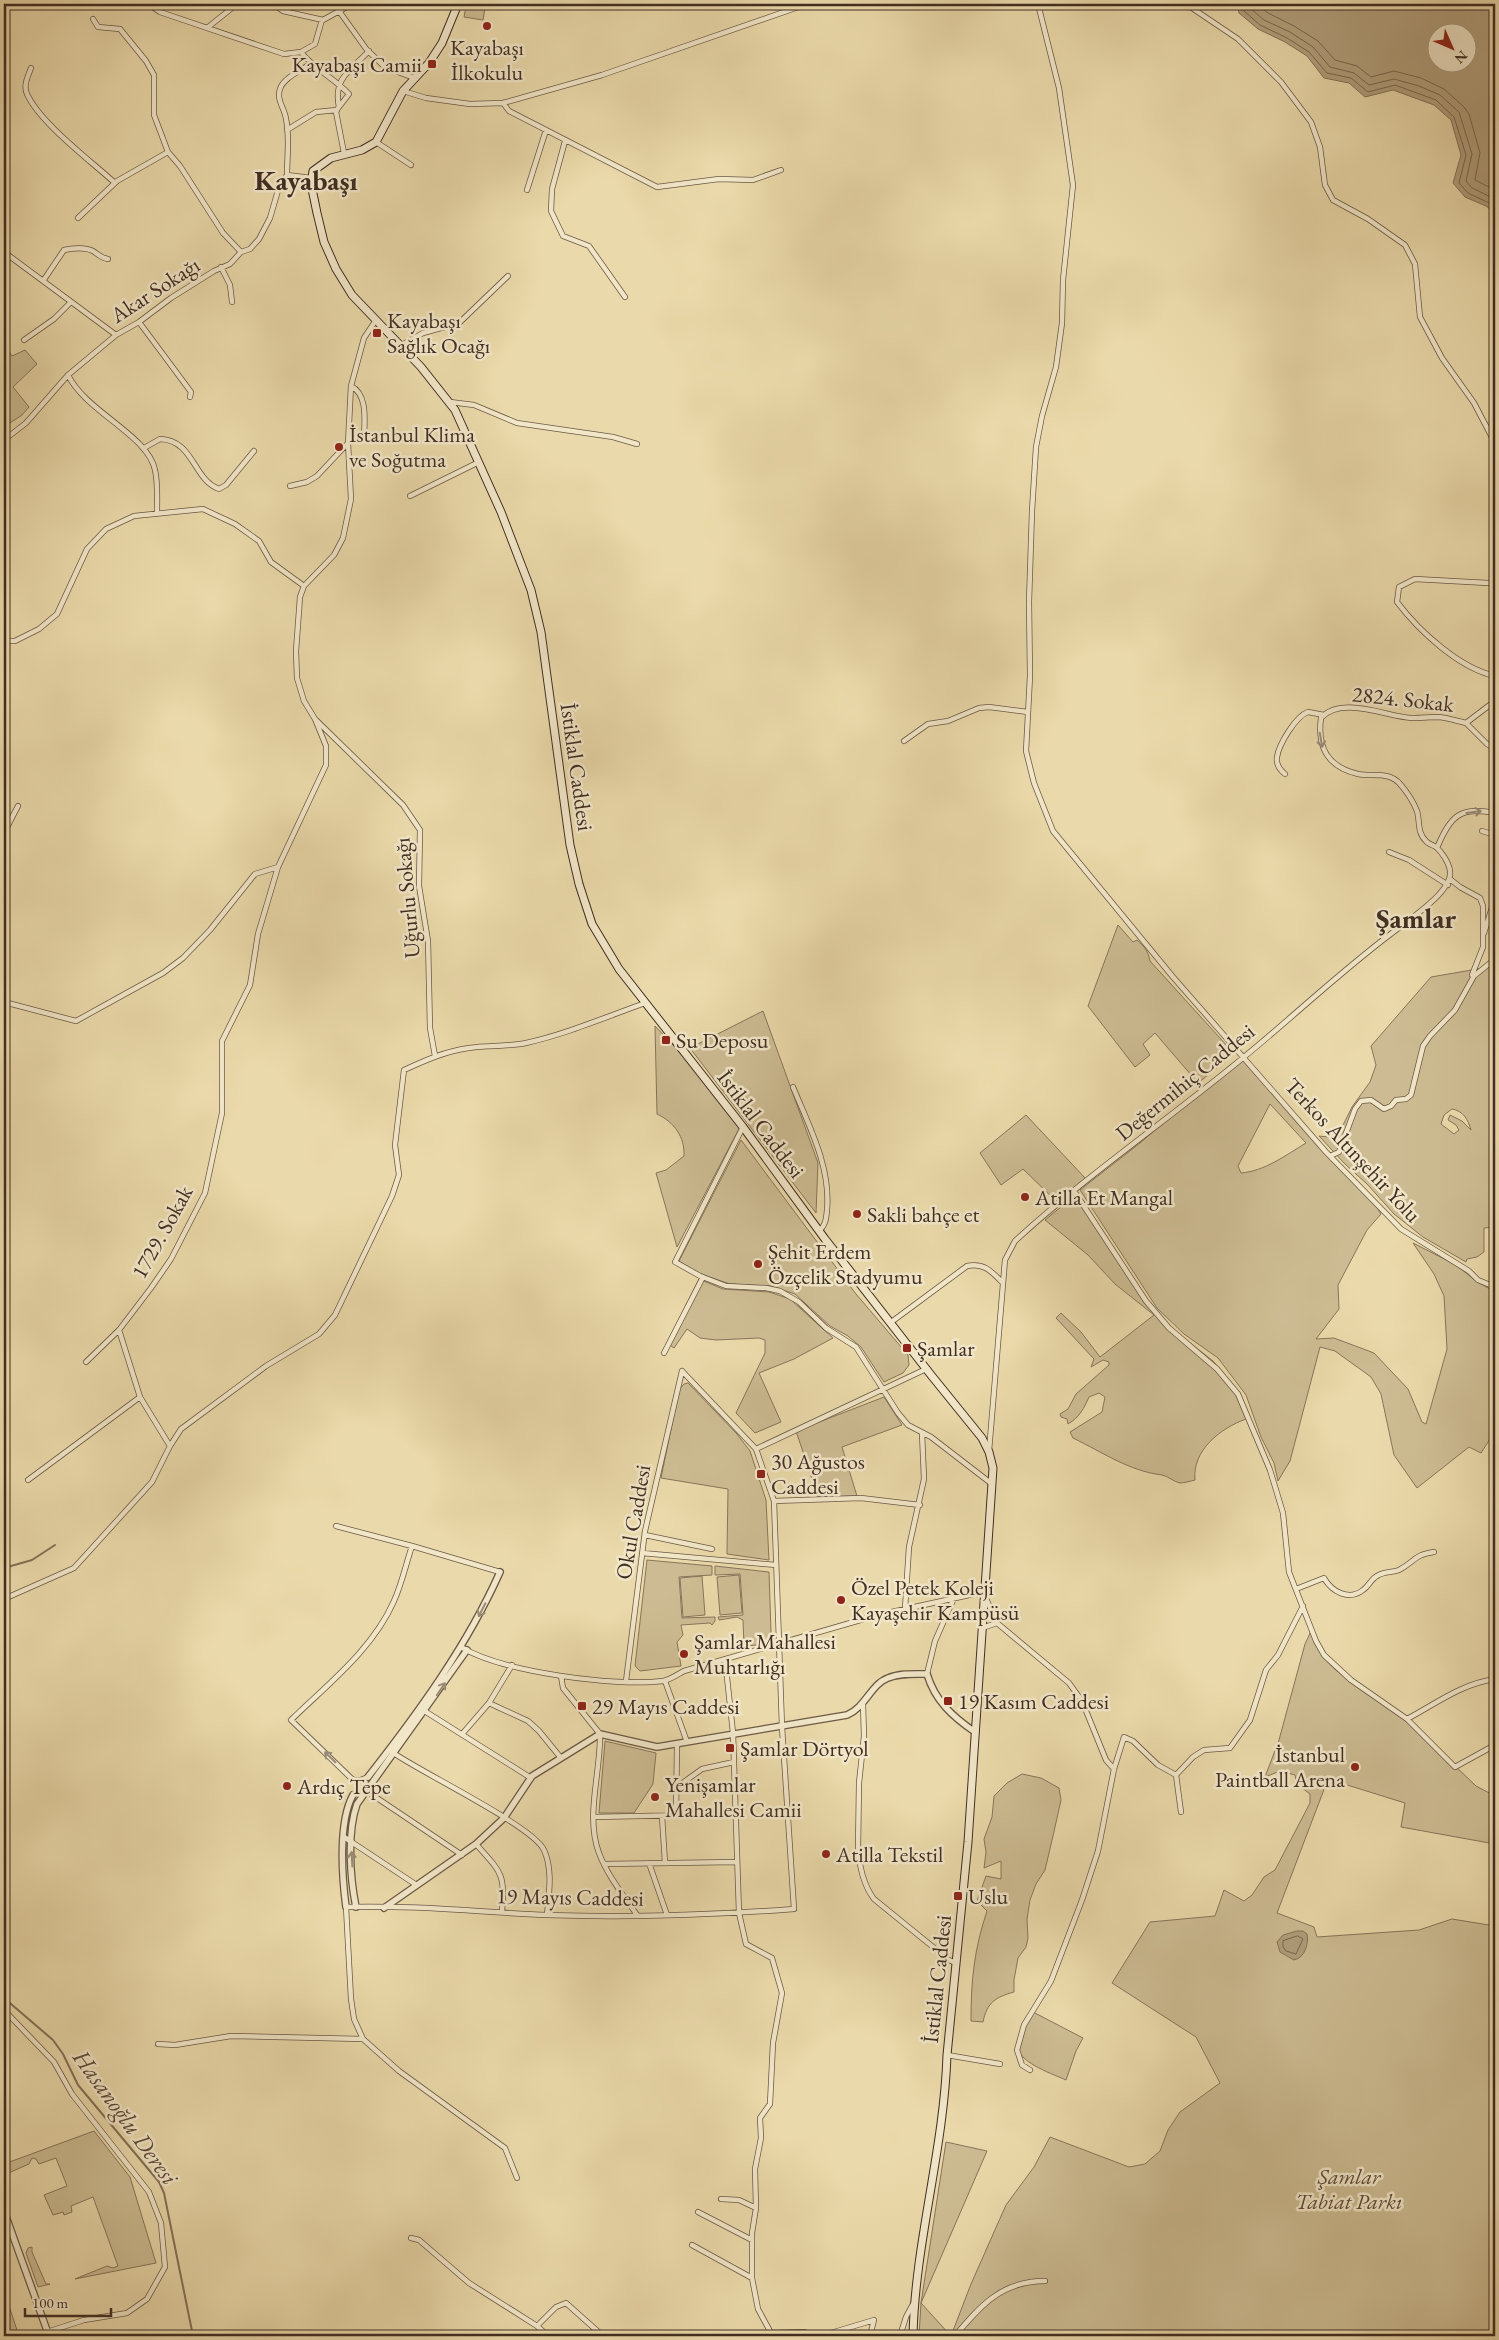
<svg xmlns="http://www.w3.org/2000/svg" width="1499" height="2340" viewBox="0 0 1499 2340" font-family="'EB Garamond',serif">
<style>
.green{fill:#cdbc93;stroke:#87755b;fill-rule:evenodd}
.water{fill:#b19f7c;stroke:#847258;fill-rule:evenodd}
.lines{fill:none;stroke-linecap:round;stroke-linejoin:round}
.shore{stroke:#796650;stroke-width:1}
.stream{stroke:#847258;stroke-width:2}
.minor-casing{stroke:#6b5945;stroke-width:6}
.tertiary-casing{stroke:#6b5945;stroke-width:8}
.secondary-casing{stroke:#412e23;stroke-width:9}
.minor{stroke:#f1e6c8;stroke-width:4.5}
.tertiary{stroke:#f1e6c8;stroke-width:5.5}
.secondary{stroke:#f1e6c8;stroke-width:7}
.oneway{stroke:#998a76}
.poi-dot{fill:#8f2418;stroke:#f1e6c8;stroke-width:2}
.labels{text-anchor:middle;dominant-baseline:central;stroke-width:5;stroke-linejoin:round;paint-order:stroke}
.poi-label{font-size:22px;fill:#412e23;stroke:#f1e6c8;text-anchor:start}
.street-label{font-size:22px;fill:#412e23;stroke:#f1e6c8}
.park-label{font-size:22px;font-style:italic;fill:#5d4a39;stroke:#f1e6c8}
.water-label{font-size:24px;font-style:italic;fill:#5d4a39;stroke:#f1e6c8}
.district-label{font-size:28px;font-weight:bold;fill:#412e23;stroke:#f1e6c8}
</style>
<rect width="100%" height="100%" fill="#ead9aa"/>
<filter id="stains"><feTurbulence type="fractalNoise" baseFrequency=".004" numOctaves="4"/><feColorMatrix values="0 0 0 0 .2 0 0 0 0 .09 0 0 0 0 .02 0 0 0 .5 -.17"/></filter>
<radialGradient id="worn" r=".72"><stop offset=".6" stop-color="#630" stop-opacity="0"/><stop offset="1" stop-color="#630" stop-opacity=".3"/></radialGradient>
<path class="green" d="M466,6L485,8L483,20L464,17Z
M4,344L12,356L25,350L37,364L13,387L29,407L22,415L7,425H4Z
M1118,925L1133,942L1137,940C1145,947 1148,951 1150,961L1229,1048L1231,1052L1229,1058L1198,1083L1155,1033L1143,1044L1150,1055L1135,1067L1088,1006Z
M1495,966V1227L1484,1228V1252L1477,1257L1467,1259L1466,1262L1423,1237L1394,1214L1367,1184L1344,1163L1319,1136L1328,1137L1340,1131L1352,1107L1370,1082L1376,1065L1371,1046L1431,977ZM1452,1109C1463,1111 1468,1119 1471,1130L1462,1121L1450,1115L1448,1120L1456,1125L1459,1130L1454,1134L1441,1124L1444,1115Z
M763,1011L818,1163L816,1213L690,1048Z
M655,1026L689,1062L740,1127L677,1247L656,1173L666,1170L684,1156C685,1137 674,1122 657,1114Z
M1243,1061L1353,1183L1368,1194L1381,1214L1367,1230L1338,1285L1339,1309L1316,1339L1334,1338L1374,1353L1408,1389L1422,1422L1426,1424L1447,1349L1444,1296L1434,1274L1413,1243L1456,1265L1476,1281L1495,1292V1431L1481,1453L1469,1447L1417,1488L1394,1455L1381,1394L1371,1377L1335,1351L1320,1347L1290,1461L1278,1481L1274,1463L1261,1437L1246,1395L1218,1358L1184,1334L1157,1308L1080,1190L1140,1143L1230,1065ZM1270,1104L1306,1143C1286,1155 1265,1171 1241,1173L1238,1166Z
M1026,1115L1086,1179L1056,1201L1023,1169L1001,1185L980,1153Z
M741,1140L856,1294L908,1355L909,1365L903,1373L884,1382L861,1347L848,1336L830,1326L795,1294L771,1286L730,1284L698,1273L679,1261Z
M1074,1196L1105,1238L1129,1278L1170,1327L1213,1361L1231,1382L1242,1400L1246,1419C1221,1428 1192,1450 1195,1480C1191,1481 1184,1483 1180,1483C1174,1482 1168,1476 1162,1475C1129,1471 1102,1452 1073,1438L1070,1432L1102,1412L1105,1397L1099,1393L1089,1397C1084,1408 1080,1417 1068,1424L1067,1419L1061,1417L1060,1414L1068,1409L1076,1394L1109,1365V1362L1103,1360L1091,1367L1094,1359L1056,1318L1061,1313L1081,1332L1100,1357L1154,1315L1115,1284L1088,1255L1045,1220Z
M699,1279L723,1289L769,1292L790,1299L833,1338L794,1359L759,1373L781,1422L755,1433L736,1413L765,1353V1340L759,1338L716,1340L700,1338L687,1329L674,1348L667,1343Z
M688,1383L737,1434L750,1451L766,1500L769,1560L727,1554L728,1489L661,1478L679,1390L684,1384Z
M884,1397L902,1425L842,1447L857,1496L818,1497L796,1431Z
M647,1560L712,1566V1575L679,1577L682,1618L715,1617V1621L712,1625L710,1623L681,1625L683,1635L677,1642L681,1666L640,1671L635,1666Z
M715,1566L769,1572L771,1632L768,1641L757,1645L744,1646L743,1620L737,1617L719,1620L718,1617L743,1615L740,1574L715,1575Z
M739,1575L742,1613L720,1615L717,1577Z
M702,1576L705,1615L683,1617L680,1578Z
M1311,1631C1320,1671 1363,1687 1393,1710C1411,1724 1427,1742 1443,1758L1448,1762L1450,1761L1476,1786L1495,1796V1844L1401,1827L1405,1803L1328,1779L1277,1913L1314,1927L1317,1937L1419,1930L1452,1919L1495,1926V2336H919L921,2303L946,2142L987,2151L921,2303L951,2336L971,2284L1006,2205L1034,2167L1050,2137L1129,2167L1145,2164L1160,2151L1168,2130L1180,2112L1220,2083L1196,2037L1112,1983L1150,1922L1215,1916L1224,1890L1244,1901L1252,1895L1264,1877L1275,1870L1310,1803V1794L1297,1784L1295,1775L1280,1771L1265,1777L1279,1740L1305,1644Z
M605,1741L656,1753L653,1784L634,1813H599Z
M1022,1774L1041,1778L1059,1788L1061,1800L1053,1836L1045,1870L1036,1884L1030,1900L1027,1919L1028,1938L1026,1947L1018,1958L1014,1980V1992C996,1997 987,2002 983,2022L971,2021C971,1980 974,1950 987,1911L977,1901L986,1876L1001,1879V1861L984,1868L986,1852L984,1839L992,1817L994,1796L1007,1783Z
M1033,2012L1083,2038L1076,2051L1066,2080C1055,2075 1020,2063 1019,2049C1019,2037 1028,2022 1033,2012Z
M94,2131L130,2177L156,2263L75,2279L107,2266L113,2268L118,2266L93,2197L71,2206L72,2212L64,2215L63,2212L53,2215L44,2195L67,2186L56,2158L39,2164L36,2159L32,2158L29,2164L4,2175V2164Z
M32,2247V2252L46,2284H50L38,2287L26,2253L28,2248Z
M4,2300H7L19,2336H4Z"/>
<path class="water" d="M1237,4H1495V213L1486,206L1465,197L1453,183L1461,155L1451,120L1434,105L1393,90L1365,97L1349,83L1324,78L1307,56L1285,42L1258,29L1239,13ZM1436,32H1466V62H1436Z
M1297,1931H1303L1307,1934C1309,1943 1305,1958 1294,1960L1280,1952L1277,1942L1283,1935Z"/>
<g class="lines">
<path class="shore" d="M1243,4L1244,11L1260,25L1287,38L1309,52L1327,73L1351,78L1368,92L1395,85L1436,100L1454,117L1466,155L1459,183L1468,193L1495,206
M1249,4L1250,8L1264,20L1290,32L1313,47L1330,67L1354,73L1369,85L1394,79L1419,86L1440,95L1459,112L1472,154L1466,181L1472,188L1495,199
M1257,4L1268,13L1294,26L1318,41L1335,60L1357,66L1371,77L1394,71L1421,78L1444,89L1464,107L1469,114L1480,153L1475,180L1495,190
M1298,1936L1303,1939L1296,1954L1286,1951L1283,1947V1941Z"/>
<path class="stream" d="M4,1568L32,1560L55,1545
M4,1998L53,2040L63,2054L78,2085L159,2182L164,2193L193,2336"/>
<defs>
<path id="minor" d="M148,4L160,12L284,54L301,52L315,44L322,20
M273,4L283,11L323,20L352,4
M1038,4L1059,88L1073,185L1063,280L1062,323L1056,367L1042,416L1036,447L1032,511L1029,602L1030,676L1026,751L1034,783L1053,831L1173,977L1326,1152L1401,1229L1469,1271L1478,1280L1495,1287
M1186,4L1238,39L1281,82L1311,122L1320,147L1325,185L1333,200L1368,219L1405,245L1415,264L1420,317L1442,358L1474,403L1495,443
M339,11L367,50L385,67L414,78
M93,19L98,27L120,29L146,61L154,75V115L168,152L180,166L223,233L241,252
M207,28L237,4
M301,52C314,69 334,78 349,94L339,107C333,78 350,71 369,51
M31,68C28,76 23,86 27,94C40,123 91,161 115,183
M403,91L426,98L470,104L503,103L602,75L807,4
M503,103L509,111L657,187L719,179L753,180L781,170
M338,108L336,112L344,153
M287,130L316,112L337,110
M565,141L552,189L551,211L563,236L589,246L625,297
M376,142L411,165
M287,175C287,157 290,137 286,119C285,109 276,100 280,89C283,78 302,70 310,64
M527,190L546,130
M78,218L117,181L168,152
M4,252L116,335
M221,267L230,285L232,302
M43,281L64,250C72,248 85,247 93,251C99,255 101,258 108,259
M139,322L191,392L190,397
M24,340L54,319L71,302
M400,346L423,333L459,323L508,276
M68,375C86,412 148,435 155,470C158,483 157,498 157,512
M351,386C369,395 364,424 364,440
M450,402L474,405L517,423L613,437L637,444
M4,440L26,423L68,375L116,335L139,322L171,298L214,271L230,264L241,252L250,249L259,239L270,218L279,187L287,175L311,178
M144,448L160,439C194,440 193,480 219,489L226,485L254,451
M290,486L307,482L317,476L348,443
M410,496L479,462
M1495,582L1488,583L1415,579L1399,587L1397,602C1419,631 1459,668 1495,676
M4,641H15L39,629L57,614L87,549L106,529L134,516L203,509L235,524L259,541L271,562L304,586
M316,720L403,805L420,830L419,886L428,941L430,1028L435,1056
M1466,723L1487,744L1495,749
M904,741L928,724L948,721L979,708L989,707L1028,712
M1285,774C1280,770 1276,764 1277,757C1279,744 1296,716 1308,712L1324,715
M1482,831L1495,835
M4,833L18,806
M1437,848C1450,816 1460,806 1495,813
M1389,852L1409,860L1448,885
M1450,879L1460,887L1480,898L1483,906V947L1472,975
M1484,933L1495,898
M4,1002L76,1021L163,973L183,958L210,930L255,874L278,867
M793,1087C809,1126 831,1167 827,1210C826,1219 826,1225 819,1231
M743,1127L675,1262L700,1276L726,1286L766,1288L780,1291L799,1302L826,1328L856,1347L898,1413L908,1425L931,1437L992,1484
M1330,1156L1339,1152L1355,1109L1361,1101L1371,1100L1384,1109L1391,1106L1396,1100L1406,1099L1411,1095L1423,1046L1430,1036L1455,1010L1474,976L1495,959
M1074,1191L1146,1301L1169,1328L1217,1369L1238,1394L1270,1470L1283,1513L1289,1572L1316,1641L1324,1655L1351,1680L1407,1719L1455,1767L1495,1745
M890,1323L967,1266C984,1262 992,1272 1003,1283
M119,1330L140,1397L170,1446
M664,1353L703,1277
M86,1362L119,1330L151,1288L171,1259L205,1193L222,1113V1041L250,985L258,934L278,867L326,765V746L315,719L304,701L297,678L296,651L300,597L304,586L334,555L343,538L351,499L348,443L351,386L364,338L376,320
M682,1371L756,1449
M989,1451L1005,1260L1015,1241C1087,1175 1169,1119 1244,1057C1294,1016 1340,972 1392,933C1407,921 1453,892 1450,871C1449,863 1442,852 1436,847C1433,845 1428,844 1426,841C1417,833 1420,821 1417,811C1413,801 1407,792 1400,784C1389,771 1373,777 1358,774C1328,767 1317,748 1321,718C1342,695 1387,717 1412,718C1421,718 1430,717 1439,717C1448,718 1457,721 1466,723L1495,701
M28,1480L140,1397
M774,1501L861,1498L920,1505
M336,1526L412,1546L500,1572
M645,1535L712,1549
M642,1553L776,1565
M1296,1589L1324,1578C1332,1592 1349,1601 1363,1590C1369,1586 1371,1579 1377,1576C1384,1571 1392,1573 1399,1570C1415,1562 1413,1555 1434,1552
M4,1599L74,1568L152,1482L170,1446L181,1429L266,1366L319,1334L335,1315L392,1196L399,1175L395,1145L404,1070C426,1060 446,1051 469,1048C488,1045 507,1047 526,1043C566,1034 606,1017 645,1003
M905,1609L909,1547L924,1479L922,1433
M982,1628L997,1623
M461,1647C502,1672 615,1687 663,1681C670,1680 678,1674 684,1671L878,1615L983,1592L997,1623L1069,1683L1082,1701L1106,1760L1114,1769
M725,1659L733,1733L739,1913L746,1944L772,1958L782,1993L773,2043L770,2104L760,2118L761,2138L755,2169L756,2208L752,2233V2278L758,2309L771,2333L805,2332L812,2336
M927,1674L935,1641L954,1598
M561,1676L563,1688L600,1734C601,1772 585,1816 599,1853C607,1875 624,1896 637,1915
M626,1681L645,1531L682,1371
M665,1681L687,1742
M489,1703L528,1721L539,1731L561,1758
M863,1704L864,1736L859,1783L858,1849C859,1866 864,1886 874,1899L949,1960L956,1963
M423,1710L531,1778
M1407,1719C1437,1703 1461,1684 1495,1679
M463,1733L489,1703L512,1665
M392,1752C420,1772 533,1826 544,1850C553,1870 549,1893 547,1915
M368,1777L358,1781L352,1779L291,1720C328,1684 373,1649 394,1601C402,1583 406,1564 412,1546
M677,1787L702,1769L734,1762
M365,1790L462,1855
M1181,1812L1176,1775L1193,1757L1204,1750L1230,1748L1250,1720L1266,1670L1278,1655L1303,1606
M676,1815L677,1745
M662,1816L665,1863
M594,1817L736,1814
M344,1837L415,1884
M476,1844C500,1871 506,1874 502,1911
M649,1863L667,1915
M604,1864L737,1862
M4,2010L54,2062L72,2094L149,2192L161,2223L165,2267L147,2299L127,2313L84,2320L47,2332
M158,2044L175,2045L231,2036L363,2039
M947,2055L1000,2064
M1030,2070L1022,2065L1017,2050L1024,2025L1051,1981L1082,1900L1098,1851L1114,1769L1124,1737L1133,1741L1158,1765L1176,1775
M517,2178L505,2148L399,2071L363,2039L354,2019L351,1999L346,1907C413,1905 480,1912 547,1915C629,1918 712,1915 794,1909L782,1727L774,1501L756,1449L926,1369
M721,2199L739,2200L756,2208
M698,2212L752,2240
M411,2238L419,2240L469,2283L537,2326L548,2336
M692,2245L752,2278
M537,2326L556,2307L566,2303L603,2336
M821,2336L874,2320L870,2336
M900,2336L906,2317L913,2304
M955,2336C981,2305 1002,2281 1045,2281"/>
<path id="tertiary" d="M368,1777C418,1713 467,1646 500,1572
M346,1907C342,1877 338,1822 353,1795
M356,1907C350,1878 347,1832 357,1804L467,1650
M384,1908L476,1844L504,1818L532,1776L600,1734L657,1747L847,1715C866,1707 871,1684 888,1678C900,1673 914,1674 927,1674C935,1701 953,1717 975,1732
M4,2211L49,2336"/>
<path id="secondary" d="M458,4L442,43L429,63L403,91L376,142L362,150L331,158L313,171L311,184L317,213L324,242L336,269L352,295L421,367L455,410L501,512L531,590L541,632L570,845L579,884L592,924L619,969L743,1127L825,1239L931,1375L982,1438L989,1452L993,1468L968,1842L947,2055C944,2150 915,2242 913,2336"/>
</defs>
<use href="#minor" class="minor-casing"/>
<use href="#tertiary" class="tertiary-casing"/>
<use href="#secondary" class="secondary-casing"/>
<use href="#minor" class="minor"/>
<use href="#tertiary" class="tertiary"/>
<use href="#secondary" class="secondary"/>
</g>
<defs><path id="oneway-shaft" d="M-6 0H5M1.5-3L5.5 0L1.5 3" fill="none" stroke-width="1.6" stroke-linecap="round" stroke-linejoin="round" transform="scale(1.25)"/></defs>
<g class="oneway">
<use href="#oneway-shaft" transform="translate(1321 740) rotate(80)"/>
<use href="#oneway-shaft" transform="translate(1474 812) rotate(-8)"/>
<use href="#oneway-shaft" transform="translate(482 1610) rotate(117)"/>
<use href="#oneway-shaft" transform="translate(441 1689) rotate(-56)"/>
<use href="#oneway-shaft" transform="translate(330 1757) rotate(-136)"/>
<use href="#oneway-shaft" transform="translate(352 1859) rotate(-93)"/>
</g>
<g class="poi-dot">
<circle cx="487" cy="26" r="5"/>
<rect x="427" y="59" width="10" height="10" rx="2.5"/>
<rect x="372" y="328" width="10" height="10" rx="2.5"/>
<circle cx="339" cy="447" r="5"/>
<rect x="661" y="1035" width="10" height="10" rx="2.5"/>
<circle cx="1025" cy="1197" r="5"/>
<circle cx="857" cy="1214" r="5"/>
<circle cx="758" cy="1264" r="5"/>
<rect x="902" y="1343" width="10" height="10" rx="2.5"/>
<rect x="756" y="1469" width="10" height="10" rx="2.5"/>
<circle cx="841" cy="1600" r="5"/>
<circle cx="684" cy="1654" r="5"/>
<rect x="943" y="1696" width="10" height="10" rx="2.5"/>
<rect x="577" y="1701" width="10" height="10" rx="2.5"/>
<rect x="725" y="1743" width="10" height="10" rx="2.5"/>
<circle cx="1355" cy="1767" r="5"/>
<circle cx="287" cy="1786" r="5"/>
<circle cx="655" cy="1797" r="5"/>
<circle cx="826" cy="1854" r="5"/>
<rect x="953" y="1891" width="10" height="10" rx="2.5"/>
</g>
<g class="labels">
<g class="poi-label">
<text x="487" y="47" text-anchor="middle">Kayabaşı<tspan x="487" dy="25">İlkokulu</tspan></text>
<text x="422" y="64" text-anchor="end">Kayabaşı Camii</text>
<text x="387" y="320">Kayabaşı<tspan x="387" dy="25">Sağlık Ocağı</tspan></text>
<text x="349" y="434">İstanbul Klima<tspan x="349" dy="25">ve Soğutma</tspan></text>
<text x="676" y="1040">Su Deposu</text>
<text x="1035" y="1197">Atilla Et Mangal</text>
<text x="867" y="1214">Sakli bahçe et</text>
<text x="768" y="1251">Şehit Erdem<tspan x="768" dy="25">Özçelik Stadyumu</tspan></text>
<text x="917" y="1348">Şamlar</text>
<text x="771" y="1461">30 Ağustos<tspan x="771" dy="25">Caddesi</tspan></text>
<text x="851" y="1587">Özel Petek Koleji<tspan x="851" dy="25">Kayaşehir Kampüsü</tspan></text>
<text x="694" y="1641">Şamlar Mahallesi<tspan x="694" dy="25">Muhtarlığı</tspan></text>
<text x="958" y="1701">19 Kasım Caddesi</text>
<text x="592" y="1706">29 Mayıs Caddesi</text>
<text x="740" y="1748">Şamlar Dörtyol</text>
<text x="1345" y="1754" text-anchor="end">İstanbul<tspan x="1345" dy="25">Paintball Arena</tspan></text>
<text x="665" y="1784">Yenişamlar<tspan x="665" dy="25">Mahallesi Camii</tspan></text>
<text x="297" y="1786">Ardıç Tepe</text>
<text x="836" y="1854">Atilla Tekstil</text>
<text x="968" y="1896">Uslu</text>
</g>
<g class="street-label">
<text transform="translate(155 290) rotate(-33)">Akar Sokağı</text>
<text transform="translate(1403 699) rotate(6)">2824. Sokak</text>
<text transform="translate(577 767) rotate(82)">İstiklal Caddesi</text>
<text transform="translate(407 898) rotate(-95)">Uğurlu Sokağı</text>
<text transform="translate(1185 1082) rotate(-39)">Değermihiç Caddesi</text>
<text transform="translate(761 1124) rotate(53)">İstiklal Caddesi</text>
<text transform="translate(1353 1150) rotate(47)">Terkos Altınşehir Yolu</text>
<text transform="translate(162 1232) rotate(-61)">1729. Sokak</text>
<text transform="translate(633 1522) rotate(-80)">Okul Caddesi</text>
<text transform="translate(570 1897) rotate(1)">19 Mayıs Caddesi</text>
<text transform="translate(937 1979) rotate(-84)">İstiklal Caddesi</text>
</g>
<g class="park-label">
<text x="1349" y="2176">Şamlar<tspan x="1349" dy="25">Tabiat Parkı</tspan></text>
</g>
<g class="water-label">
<text transform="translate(126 2117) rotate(54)">Hasanoğlu Deresi</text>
</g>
<g class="district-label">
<text x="306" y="180">Kayabaşı</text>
<text x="1416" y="918">Şamlar</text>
</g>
</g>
<rect width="1499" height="2340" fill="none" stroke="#ead9aa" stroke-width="20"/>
<rect x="5" y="5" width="1489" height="2330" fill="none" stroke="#412e23" stroke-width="2.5"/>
<rect x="10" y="10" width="1479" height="2320" fill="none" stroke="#412e23"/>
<g transform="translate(1452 48) rotate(135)"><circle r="24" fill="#f1e6c8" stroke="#ab9c86"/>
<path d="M0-4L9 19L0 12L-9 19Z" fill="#8f2418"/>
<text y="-8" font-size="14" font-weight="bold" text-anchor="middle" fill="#412e23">N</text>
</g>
<path d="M25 2308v8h86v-8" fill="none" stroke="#412e23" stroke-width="2.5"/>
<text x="32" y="2308" font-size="15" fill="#412e23" stroke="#f1e6c8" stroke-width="4" paint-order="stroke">100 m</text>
<rect width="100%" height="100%" filter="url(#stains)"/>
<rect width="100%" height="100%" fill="url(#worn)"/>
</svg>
